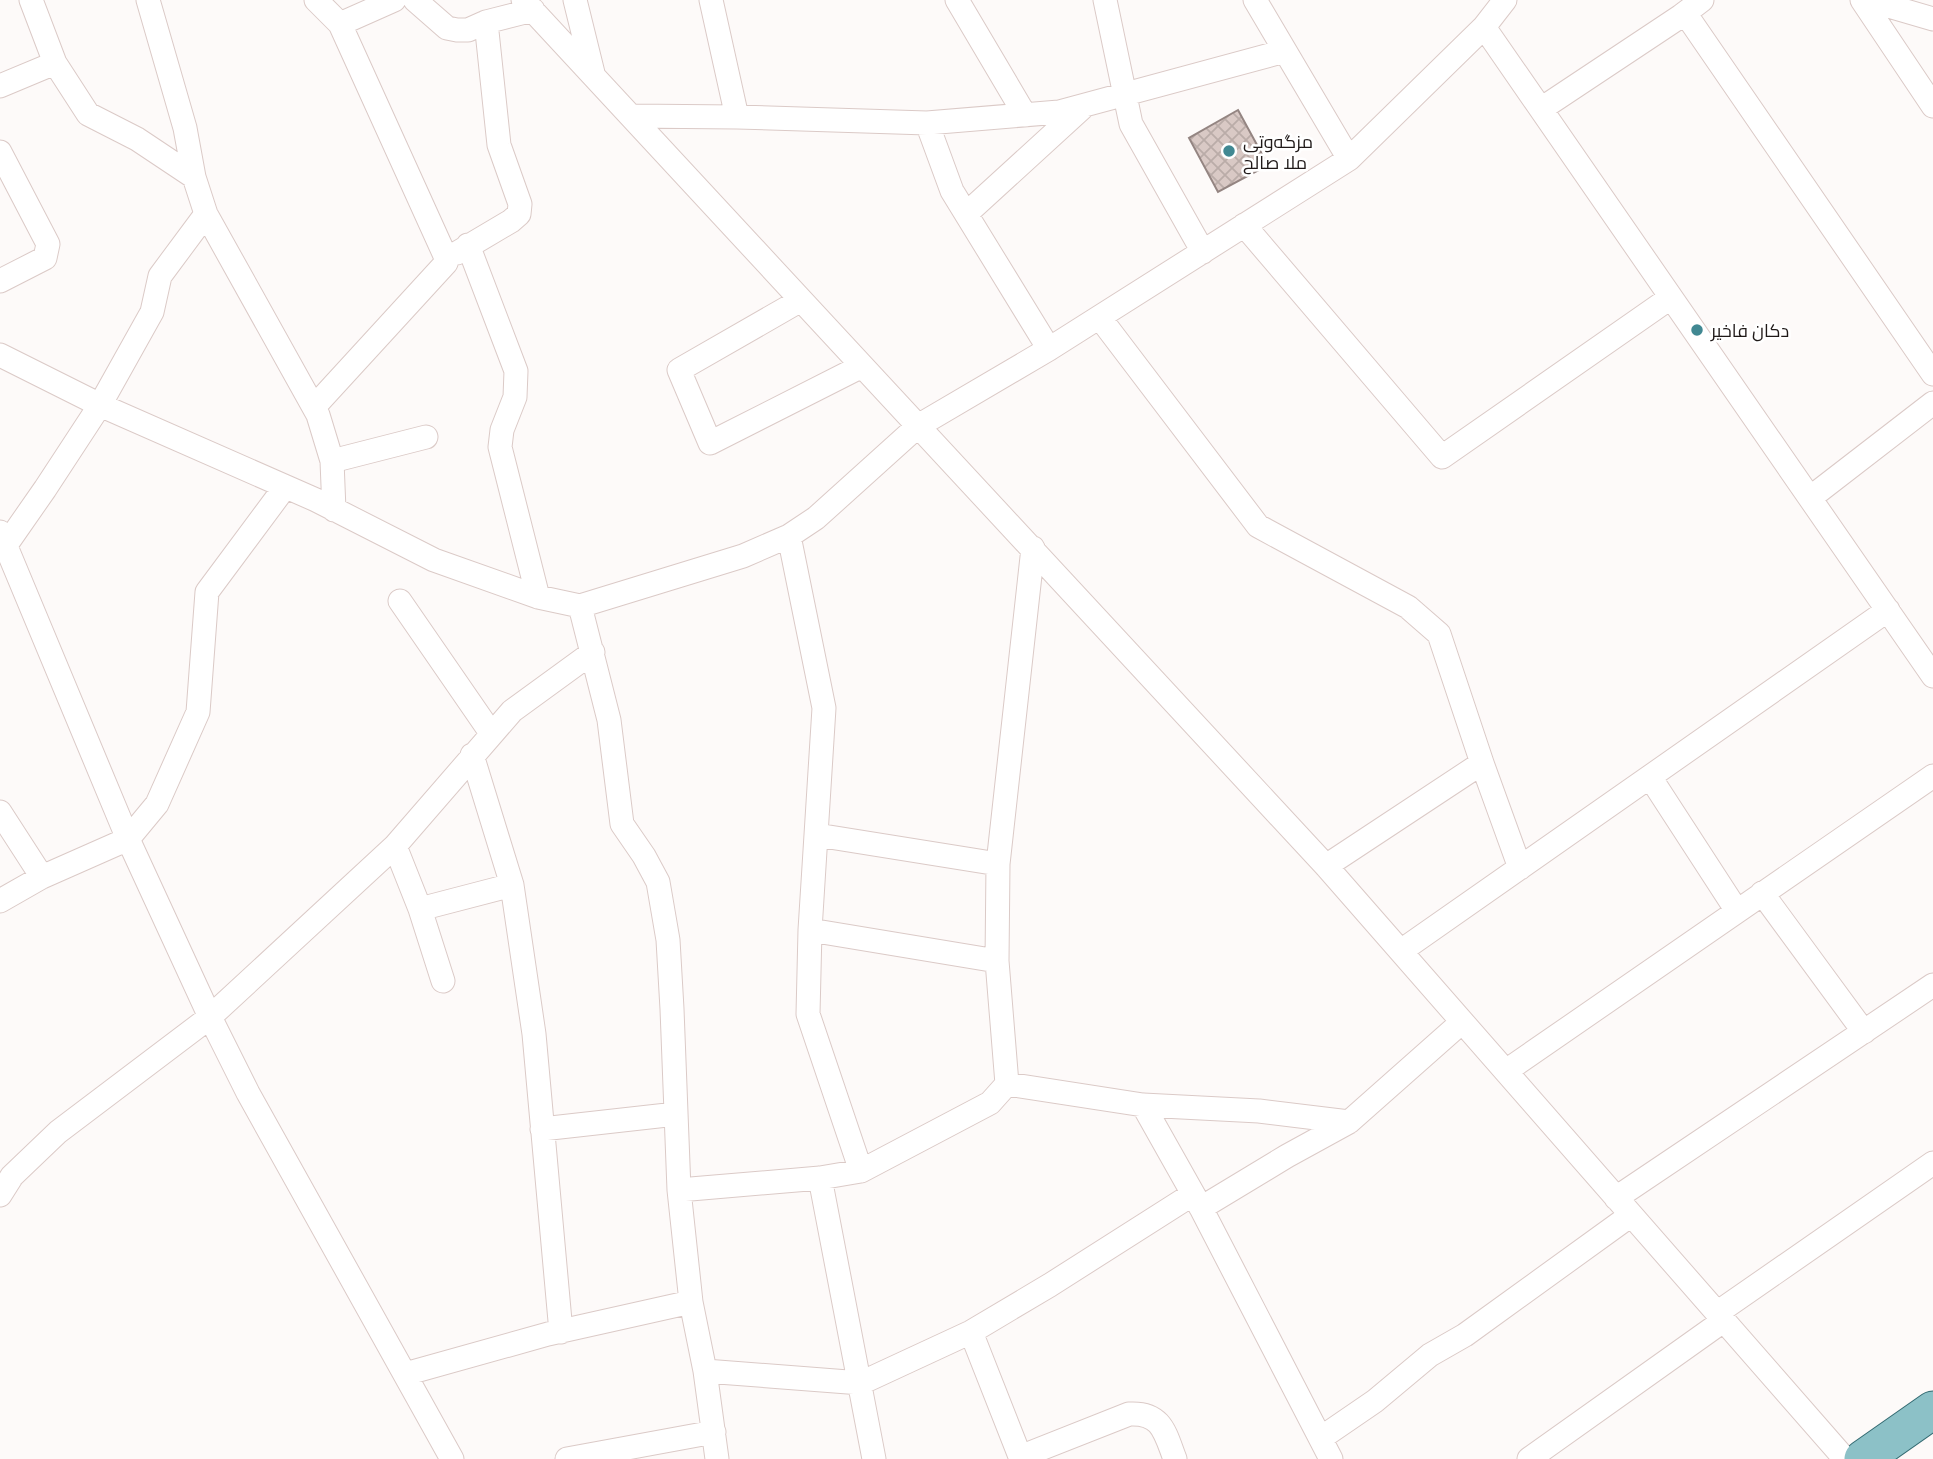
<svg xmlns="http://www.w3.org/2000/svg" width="1933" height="1459" viewBox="0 0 1933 1459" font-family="'Archivo Narrow',Cairo,sans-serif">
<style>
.building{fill:url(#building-cross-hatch);stroke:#948582;stroke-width:2}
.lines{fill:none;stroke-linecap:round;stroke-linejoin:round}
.minor-casing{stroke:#dbcac7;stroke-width:25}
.primary-casing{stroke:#346b72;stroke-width:39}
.minor{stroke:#fff;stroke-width:23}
.primary{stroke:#8cc1c7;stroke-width:37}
.poi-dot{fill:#418892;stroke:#fff;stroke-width:2.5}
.labels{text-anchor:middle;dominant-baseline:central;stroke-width:5;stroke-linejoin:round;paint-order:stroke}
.poi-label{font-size:18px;fill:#1f1918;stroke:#fff;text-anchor:start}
</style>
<defs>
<pattern id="building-cross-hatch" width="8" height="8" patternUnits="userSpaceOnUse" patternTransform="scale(1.75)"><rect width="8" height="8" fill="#d9c9c5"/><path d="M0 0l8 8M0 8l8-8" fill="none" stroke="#baaca8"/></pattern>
</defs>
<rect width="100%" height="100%" fill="#fdfaf9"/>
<path class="building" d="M1238,110L1268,165L1218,192L1189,138Z"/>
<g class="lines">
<defs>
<path id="minor" d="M148,0L185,128L194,177L206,214L318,415L332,461L334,510
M316,0L340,24L394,0
M415,0L447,28L457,30H468L486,22L533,10
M523,0L1326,866L1845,1459
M575,0L593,73
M711,0L737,117
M957,0L1025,115
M1105,0L1131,124L1203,252
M1255,0L1349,159
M1862,0L1933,106
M1868,0L1933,19
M1685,13L1933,374
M1484,27L1933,676
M55,63L88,114L137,139L194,177
M0,86L55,63L31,0
M1541,109L1681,16L1702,0
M631,116L737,117L927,123L1059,112L1285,51
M927,123L952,191L1049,349
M0,152L48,244L45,258L0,281
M966,214L1082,108
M1244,225L1442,457L1670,298
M468,245L516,371L515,397L502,430L500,447L538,597
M457,253L511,221L519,214L520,204L499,145L486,22
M801,300L679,370L710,443L862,366
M1100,318L1258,526L1408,607L1439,634L1482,763L1326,866
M0,355L100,405L316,500L434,560L538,597L580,606L743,556L789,536L816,518L918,426L1049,349L1349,159L1484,27L1505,0
M314,407L446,263L447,260L340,24
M332,461L426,437
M1810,498L1933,403
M0,532L128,839L210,1017L248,1093L452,1459
M789,536L824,708L810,930L808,1014L861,1171
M6,545L45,489L100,405L152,312L160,276L206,214
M400,601L491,733
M580,606L609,720L622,824L644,856L658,882L668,940L672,1009L679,1190L691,1302L705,1371L717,1459
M472,755L512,885L534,1034L561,1332
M1482,763L1520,868
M1650,777L1737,911
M0,812L42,877
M817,835L998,864
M395,846L420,909L443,981
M1762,893L1864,1032
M0,901L42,877L128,839L157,804L198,712L207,592L285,487
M420,909L512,885
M810,930L997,961
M1401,951L1888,610
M1506,1071L1933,776
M1007,1084L1143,1105L1259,1111L1349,1122
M1143,1105L1201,1208L1331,1459
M542,1129L676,1114
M820,1178L874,1459
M679,1190L820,1178L861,1171L990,1103L1007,1084L997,961L998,864L1033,548
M0,1195L12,1176L58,1132L210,1017L395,846L512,711L593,652
M1616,1198L1933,985
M1201,1208L1287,1156L1349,1122L1462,1022
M1717,1313L1933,1163
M971,1332L1021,1459
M705,1371L861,1383L971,1332L1050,1285L1193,1194
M405,1374L548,1334L691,1302
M1321,1438L1375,1401L1430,1355L1465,1335L1631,1215
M1020,1457L1129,1414C1162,1412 1165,1433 1175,1459
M567,1459L714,1432
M1529,1459L1723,1321"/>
<path id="primary" d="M1863,1459L1933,1410"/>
</defs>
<use href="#minor" class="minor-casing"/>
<use href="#primary" class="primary-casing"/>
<use href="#minor" class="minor"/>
<use href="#primary" class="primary"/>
</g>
<g class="poi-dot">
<circle cx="1229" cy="151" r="7"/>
<circle cx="1697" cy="330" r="7"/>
</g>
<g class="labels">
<g class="poi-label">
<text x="1243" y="141">مزگه‌وتی<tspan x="1243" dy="21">ملا صالح</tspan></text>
<text x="1711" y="330">دكان فاخیر</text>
</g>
</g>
</svg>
